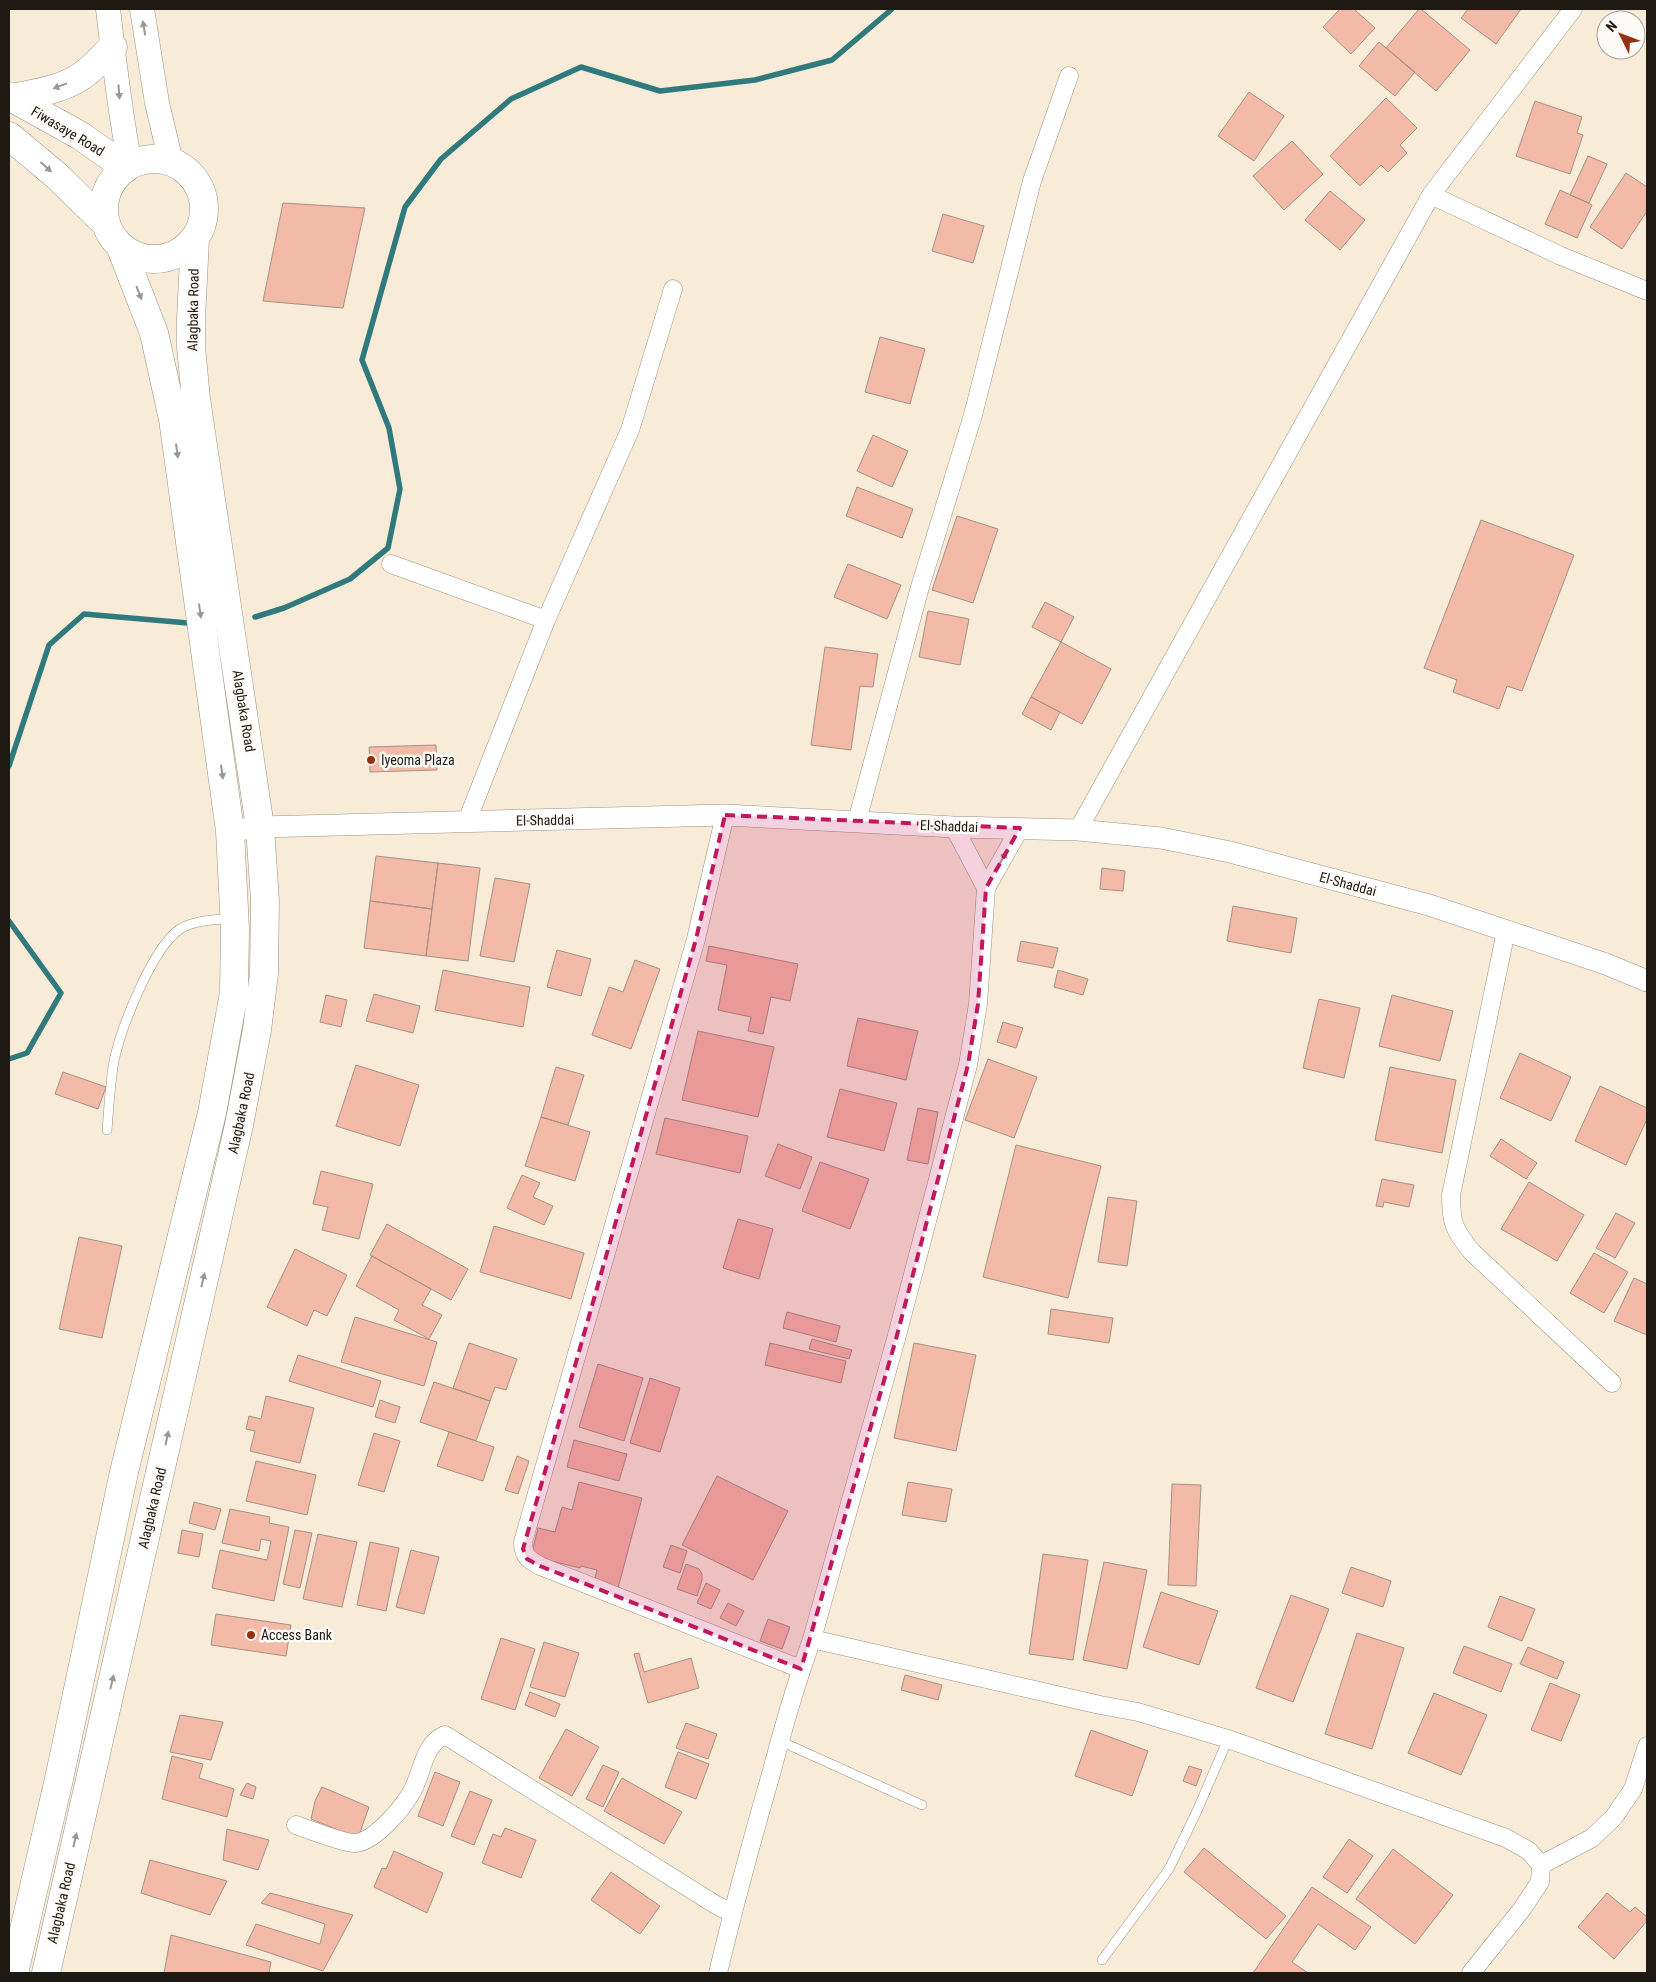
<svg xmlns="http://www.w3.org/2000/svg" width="1656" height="1982" viewBox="0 0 1656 1982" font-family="'Roboto Condensed',sans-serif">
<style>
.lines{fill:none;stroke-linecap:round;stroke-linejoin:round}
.stream{stroke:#307a7e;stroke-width:5.5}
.building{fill:#f3baa7;stroke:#a69088}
.service-casing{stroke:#9c917f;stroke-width:10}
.minor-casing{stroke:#9c917f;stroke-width:19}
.tertiary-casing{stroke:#9c917f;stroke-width:22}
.secondary-casing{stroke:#9c917f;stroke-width:25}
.primary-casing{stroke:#9c917f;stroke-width:29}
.service{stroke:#fff;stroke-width:9}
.minor{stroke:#fff;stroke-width:18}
.tertiary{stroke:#fff;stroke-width:21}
.secondary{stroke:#fff;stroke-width:24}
.primary{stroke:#fff;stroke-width:28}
.oneway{fill:#9a9895}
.marked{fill:#c2185b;fill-opacity:0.2;stroke:#c2185b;stroke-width:4;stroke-dasharray:10 6;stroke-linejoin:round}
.poi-dot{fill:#972f12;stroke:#fdfbf7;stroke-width:2}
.labels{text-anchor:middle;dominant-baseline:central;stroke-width:5;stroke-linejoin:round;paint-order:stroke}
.street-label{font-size:14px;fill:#1e1913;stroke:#fdfbf7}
.poi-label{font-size:14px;fill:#1e1913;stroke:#fdfbf7;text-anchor:start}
</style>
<rect width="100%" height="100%" fill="#f8ecd9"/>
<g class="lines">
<path class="stream" d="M255,617L284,608L350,579L388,548L400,489L389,428L362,360L405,207L441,159L511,99L581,67L660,91L755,80L832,60L892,9
M9,766L49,645L84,614L188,623
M9,921L61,993L27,1053L9,1059"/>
</g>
<path class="building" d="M1340,9H1354L1375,28L1351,54L1323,27Z
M1419,9H1421L1470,50L1436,91L1386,48Z
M1468,9H1521L1496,44L1461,18Z
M1379,42L1415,72L1395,96L1359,66Z
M1249,92L1284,116L1254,161L1218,136Z
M1386,98L1417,128L1400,145L1407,153L1388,172L1381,165L1360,186L1330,156Z
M1535,101L1582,117L1577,133L1583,135L1570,174L1516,156Z
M1292,141L1323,174L1284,210L1253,176Z
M1588,156L1607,164L1589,203L1570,195Z
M1626,173L1647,187V211L1622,249L1590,227Z
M1560,190L1592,205L1577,238L1545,224Z
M1330,191L1365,220L1340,250L1305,220Z
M283,203L365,208L343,308L263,301Z
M943,214L984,226L973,263L932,251Z
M880,337L925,349L910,404L865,392Z
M873,435L908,451L892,487L857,471Z
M857,487L913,509L902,538L846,516Z
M957,516L998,529L973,603L932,590Z
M1481,520L1574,555L1522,691L1507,686L1499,709L1453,692L1457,680L1424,668Z
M848,564L901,585L887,619L834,597Z
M1045,602L1074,617L1061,642L1032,627Z
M928,611L969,619L960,665L919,657Z
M1061,642L1111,669L1082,724L1031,697Z
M825,647L878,654L873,687L860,686L851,750L811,745Z
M1031,697L1060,712L1051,730L1022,714Z
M436,745L437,770L370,772L369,747Z
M376,856L438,863L432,909L370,901Z
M438,863L480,868L468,961L426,956Z
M1102,868L1125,871L1123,891L1100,889Z
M495,878L530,884L514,962L480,956Z
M370,901L432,909L426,956L364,948Z
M1233,906L1297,918L1291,953L1227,941Z
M1021,941L1058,948L1053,968L1017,961Z
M709,946L798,964L790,1001L771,997L763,1034L748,1031L751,1017L718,1010L727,965L706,961Z
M557,950L591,959L581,996L547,987Z
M635,960L660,969L631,1049L592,1035L609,987L623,992Z
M443,970L530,987L523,1027L435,1010Z
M1058,970L1088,979L1083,995L1054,987Z
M374,994L420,1006L413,1033L366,1021Z
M326,995L347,1000L341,1027L320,1022Z
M1392,995L1453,1011L1440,1061L1379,1046Z
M1319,999L1360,1008L1344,1078L1303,1068Z
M858,1018L918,1031L906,1080L847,1066Z
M1003,1022L1023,1028L1016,1048L997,1042Z
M698,1031L774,1047L758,1117L682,1100Z
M1520,1053L1571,1077L1551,1121L1500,1098Z
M988,1059L1037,1077L1014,1138L965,1120Z
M356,1065L419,1085L400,1146L336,1126Z
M556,1067L584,1075L568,1125L541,1117Z
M1390,1067L1456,1080L1442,1153L1375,1140Z
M63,1072L106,1087L98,1109L55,1094Z
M1600,1086L1647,1108V1119L1626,1165L1575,1141Z
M840,1089L897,1103L884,1151L827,1137Z
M918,1108L938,1112L928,1164L907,1160Z
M541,1117L590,1132L575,1181L525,1166Z
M665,1118L748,1136L740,1173L656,1154Z
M1501,1139L1537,1163L1526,1179L1490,1156Z
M778,1144L812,1157L800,1189L765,1176Z
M1016,1145L1101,1166L1068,1298L983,1277Z
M820,1162L869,1179L850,1229L802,1211Z
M321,1171L373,1184L359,1239L322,1230L328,1207L313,1204Z
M522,1175L540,1183L533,1197L553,1206L544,1225L507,1208Z
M1382,1179L1414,1185L1409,1207L1384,1202L1383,1207L1376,1206Z
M1529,1182L1584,1215L1557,1261L1501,1229Z
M1108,1197L1137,1201L1127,1266L1098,1262Z
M1616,1213L1635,1223L1615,1258L1596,1248Z
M738,1219L773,1229L759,1279L723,1268Z
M387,1224L468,1269L451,1300L370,1255Z
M494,1226L584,1253L571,1299L480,1272Z
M79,1237L122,1246L102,1338L59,1329Z
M295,1249L347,1275L327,1316L314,1310L307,1326L267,1307Z
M1594,1253L1628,1272L1604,1313L1570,1293Z
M372,1256L431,1289L422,1305L442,1315L429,1339L394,1320L399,1310L356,1286Z
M1634,1278L1647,1284V1335L1614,1321Z
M1051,1309L1113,1318L1109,1343L1048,1334Z
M787,1312L840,1326L836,1342L783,1328Z
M355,1317L437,1342L424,1386L341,1362Z
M812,1339L852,1350L849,1359L809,1349Z
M469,1343L517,1359L506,1390L495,1387L490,1401L453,1388Z
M770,1343L846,1361L841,1383L765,1365Z
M914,1343L976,1355L956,1451L894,1438Z
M298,1355L381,1381L373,1407L289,1381Z
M598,1364L643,1378L624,1441L579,1427Z
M650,1378L680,1388L660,1452L630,1443Z
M434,1382L490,1401L476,1441L420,1422Z
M266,1396L314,1408L300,1463L250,1451L255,1431L246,1429L249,1416L261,1419Z
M380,1400L400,1407L395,1423L375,1417Z
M449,1432L494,1447L483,1481L437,1466Z
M374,1433L400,1441L384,1492L358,1485Z
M574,1440L627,1454L619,1481L567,1467Z
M517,1456L529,1461L518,1494L505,1490Z
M256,1461L316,1475L307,1515L246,1501Z
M717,1476L788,1511L753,1580L682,1545Z
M579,1482L642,1498L618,1588L594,1582L597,1570L581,1566L580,1568L531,1556L538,1528L555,1532L562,1507L572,1510Z
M908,1482L952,1489L946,1522L902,1515Z
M1172,1484L1201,1485L1196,1586L1168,1585Z
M194,1502L221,1509L215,1530L189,1523Z
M230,1509L270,1517L269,1523L289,1527L274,1601L212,1588L220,1550L267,1560L271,1541L261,1539L259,1551L222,1543Z
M182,1530L203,1534L199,1557L178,1553Z
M295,1530L312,1533L300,1588L283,1584Z
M318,1534L357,1542L342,1607L303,1599Z
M370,1542L399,1548L386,1611L357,1605Z
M671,1545L687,1551L680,1573L663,1567Z
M411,1550L439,1557L424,1614L396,1607Z
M1043,1554L1088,1560L1073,1660L1029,1654Z
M1104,1562L1147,1570L1127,1669L1083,1660Z
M686,1564L699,1569L702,1574V1580L697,1596L677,1589Z
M1351,1567L1391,1581L1383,1607L1342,1593Z
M706,1583L720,1590L711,1609L697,1603Z
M1161,1592L1218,1611L1199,1665L1143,1647Z
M1291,1595L1329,1609L1293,1702L1256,1688Z
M1500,1596L1535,1609L1522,1641L1488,1627Z
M728,1603L744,1611L736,1626L720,1618Z
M216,1614L291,1625L286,1656L211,1645Z
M768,1619L790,1627L782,1649L760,1641Z
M1357,1633L1404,1648L1372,1749L1325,1734Z
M501,1638L535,1649L515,1710L481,1699Z
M544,1642L579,1653L565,1697L530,1687Z
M1464,1646L1512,1664L1501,1692L1453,1673Z
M1528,1647L1564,1662L1557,1679L1520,1664Z
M639,1653L644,1672L691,1658L699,1688L648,1703L634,1654Z
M905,1675L942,1685L938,1700L901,1690Z
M1550,1683L1580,1695L1561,1741L1531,1730Z
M530,1692L560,1704L555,1717L525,1705Z
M1434,1693L1487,1715L1461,1775L1408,1753Z
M180,1715L223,1722L211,1760L170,1752Z
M686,1723L717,1734L708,1759L676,1748Z
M566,1729L599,1747L572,1796L539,1778Z
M1091,1730L1148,1751L1132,1796L1075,1776Z
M678,1752L709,1764L696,1799L665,1787Z
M172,1756L203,1764L199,1778L234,1789L227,1817L162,1799Z
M603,1765L619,1772L603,1807L586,1799Z
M1189,1766L1202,1770L1196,1786L1183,1781Z
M435,1772L460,1782L443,1826L418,1816Z
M622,1778L682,1812L664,1844L604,1811Z
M247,1783L256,1787L253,1799L240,1795Z
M322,1787L369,1807L358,1838L311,1819L315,1801Z
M470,1791L492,1800L474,1845L451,1836Z
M505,1828L536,1840L521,1878L482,1863L493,1834L501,1837Z
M227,1829L269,1840L258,1870L223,1860Z
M1349,1839L1373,1856L1347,1893L1323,1877Z
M1204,1848L1286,1916L1266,1939L1184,1872Z
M1393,1849L1453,1895L1415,1944L1356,1899Z
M394,1851L443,1873L427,1913L374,1887L382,1868L386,1869Z
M150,1860L227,1881L210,1915L141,1893Z
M611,1872L660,1906L640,1934L591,1900Z
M1312,1887L1371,1927L1355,1950L1318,1924L1292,1962L1308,1973H1253Z
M270,1893L353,1915L323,1971L246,1945L256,1924L320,1944L325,1924L261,1903Z
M1607,1893L1630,1912L1635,1907L1647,1917V1921L1614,1959L1578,1927Z
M171,1935L271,1962L269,1973H164Z"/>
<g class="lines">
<defs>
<path id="service" d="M107,1130C109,1107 110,1084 114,1061C121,1028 152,948 180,929C194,920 216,920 232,918
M780,1741L922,1805
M1102,1960L1169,1869L1197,1811L1228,1739"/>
<path id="minor" d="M1431,195L1561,256L1647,291
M391,564L546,620
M725,815L696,939L523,1542C523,1556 529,1560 540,1566L801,1669
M467,821L546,620L630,430L673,289
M857,821L920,587L973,415L1032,181L1069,76
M954,827L986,888
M1078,830L1431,195L1573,9
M1506,931L1451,1195C1451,1223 1454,1230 1472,1252L1612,1383
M812,1639L1100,1705L1138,1712L1228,1739L1506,1838L1529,1851L1541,1865L1540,1882L1522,1909L1471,1973
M296,1825C307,1829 346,1844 355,1843C374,1842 402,1809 411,1793C423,1774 422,1745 445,1735L716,1905L732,1913
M1541,1865L1592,1838L1614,1817L1633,1789L1647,1746
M718,1973C734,1906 752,1840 771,1774C783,1728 796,1683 812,1639L896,1339L968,1065L978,1004L986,888L1020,828"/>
<path id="tertiary" d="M230,831L260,827L725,815L954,827L1078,830L1161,838L1230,852L1429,905L1606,964L1647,981"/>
<path id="secondary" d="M108,9C114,61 120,113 130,165
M142,9L157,103L171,162"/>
<path id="primary" d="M9,96L81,136L126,168
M12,98C37,93 67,89 87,72C96,65 104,55 113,47
M9,136L57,176L105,223
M104 209a50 50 0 1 1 100 0a50 50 0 1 1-100 0Z
M14,1973L59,1779L124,1472L212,1113L234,993L235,929L230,831L173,419L154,333L121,248
M46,1973L239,1125L257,1030L264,973L265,901L260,827L196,399L191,347V319L195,238"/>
</defs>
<use href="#service" class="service-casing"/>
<use href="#minor" class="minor-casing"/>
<use href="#tertiary" class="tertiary-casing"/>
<use href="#secondary" class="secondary-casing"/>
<use href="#primary" class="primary-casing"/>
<use href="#service" class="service"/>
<use href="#minor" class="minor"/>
<use href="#tertiary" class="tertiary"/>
<use href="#secondary" class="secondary"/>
<use href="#primary" class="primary"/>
</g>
<defs><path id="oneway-solid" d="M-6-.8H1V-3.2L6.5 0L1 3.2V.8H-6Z" transform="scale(1.25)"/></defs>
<g class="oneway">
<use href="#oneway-solid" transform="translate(144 28) rotate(-99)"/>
<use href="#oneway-solid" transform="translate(60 86) rotate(160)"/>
<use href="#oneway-solid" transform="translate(119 92) rotate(86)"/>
<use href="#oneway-solid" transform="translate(46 167) rotate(42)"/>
<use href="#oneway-solid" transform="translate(139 293) rotate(69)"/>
<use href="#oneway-solid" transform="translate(177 451) rotate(82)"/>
<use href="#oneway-solid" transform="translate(200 611) rotate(82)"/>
<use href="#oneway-solid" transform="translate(222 772) rotate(82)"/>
<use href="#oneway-solid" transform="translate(1003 858) rotate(-61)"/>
<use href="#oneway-solid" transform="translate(203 1280) rotate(-77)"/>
<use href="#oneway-solid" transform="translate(167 1438) rotate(-78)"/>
<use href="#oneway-solid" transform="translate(112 1682) rotate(-77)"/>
<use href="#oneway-solid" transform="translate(75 1840) rotate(-77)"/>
</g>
<path class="marked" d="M725,815L1020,828L986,888L978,1004L968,1065L896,1339L801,1669L540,1566L527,1559L523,1549L696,939Z"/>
<g class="poi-dot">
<circle cx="371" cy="760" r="5"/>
<circle cx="251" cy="1635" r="5"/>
</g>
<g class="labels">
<g class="street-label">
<text transform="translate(68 131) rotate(31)">Fiwasaye Road</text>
<text transform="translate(193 310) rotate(-89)">Alagbaka Road</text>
<text transform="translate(244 711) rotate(81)">Alagbaka Road</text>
<text transform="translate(545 820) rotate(-1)">El-Shaddai</text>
<text transform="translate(949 826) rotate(2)">El-Shaddai</text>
<text transform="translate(1348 884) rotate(15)">El-Shaddai</text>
<text transform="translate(241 1113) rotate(-78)">Alagbaka Road</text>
<text transform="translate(152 1508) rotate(-77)">Alagbaka Road</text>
<text transform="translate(61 1903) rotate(-77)">Alagbaka Road</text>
</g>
<g class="poi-label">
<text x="381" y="760">Iyeoma Plaza</text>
<text x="261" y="1635">Access Bank</text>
</g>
</g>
<rect width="1656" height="1982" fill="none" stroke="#1e1913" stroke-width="20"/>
<g transform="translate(1621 35) rotate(312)"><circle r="24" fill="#fdfbf7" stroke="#a4a19c"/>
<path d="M0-4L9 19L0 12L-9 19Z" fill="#972f12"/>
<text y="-8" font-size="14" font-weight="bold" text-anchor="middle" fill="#1e1913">N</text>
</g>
</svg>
